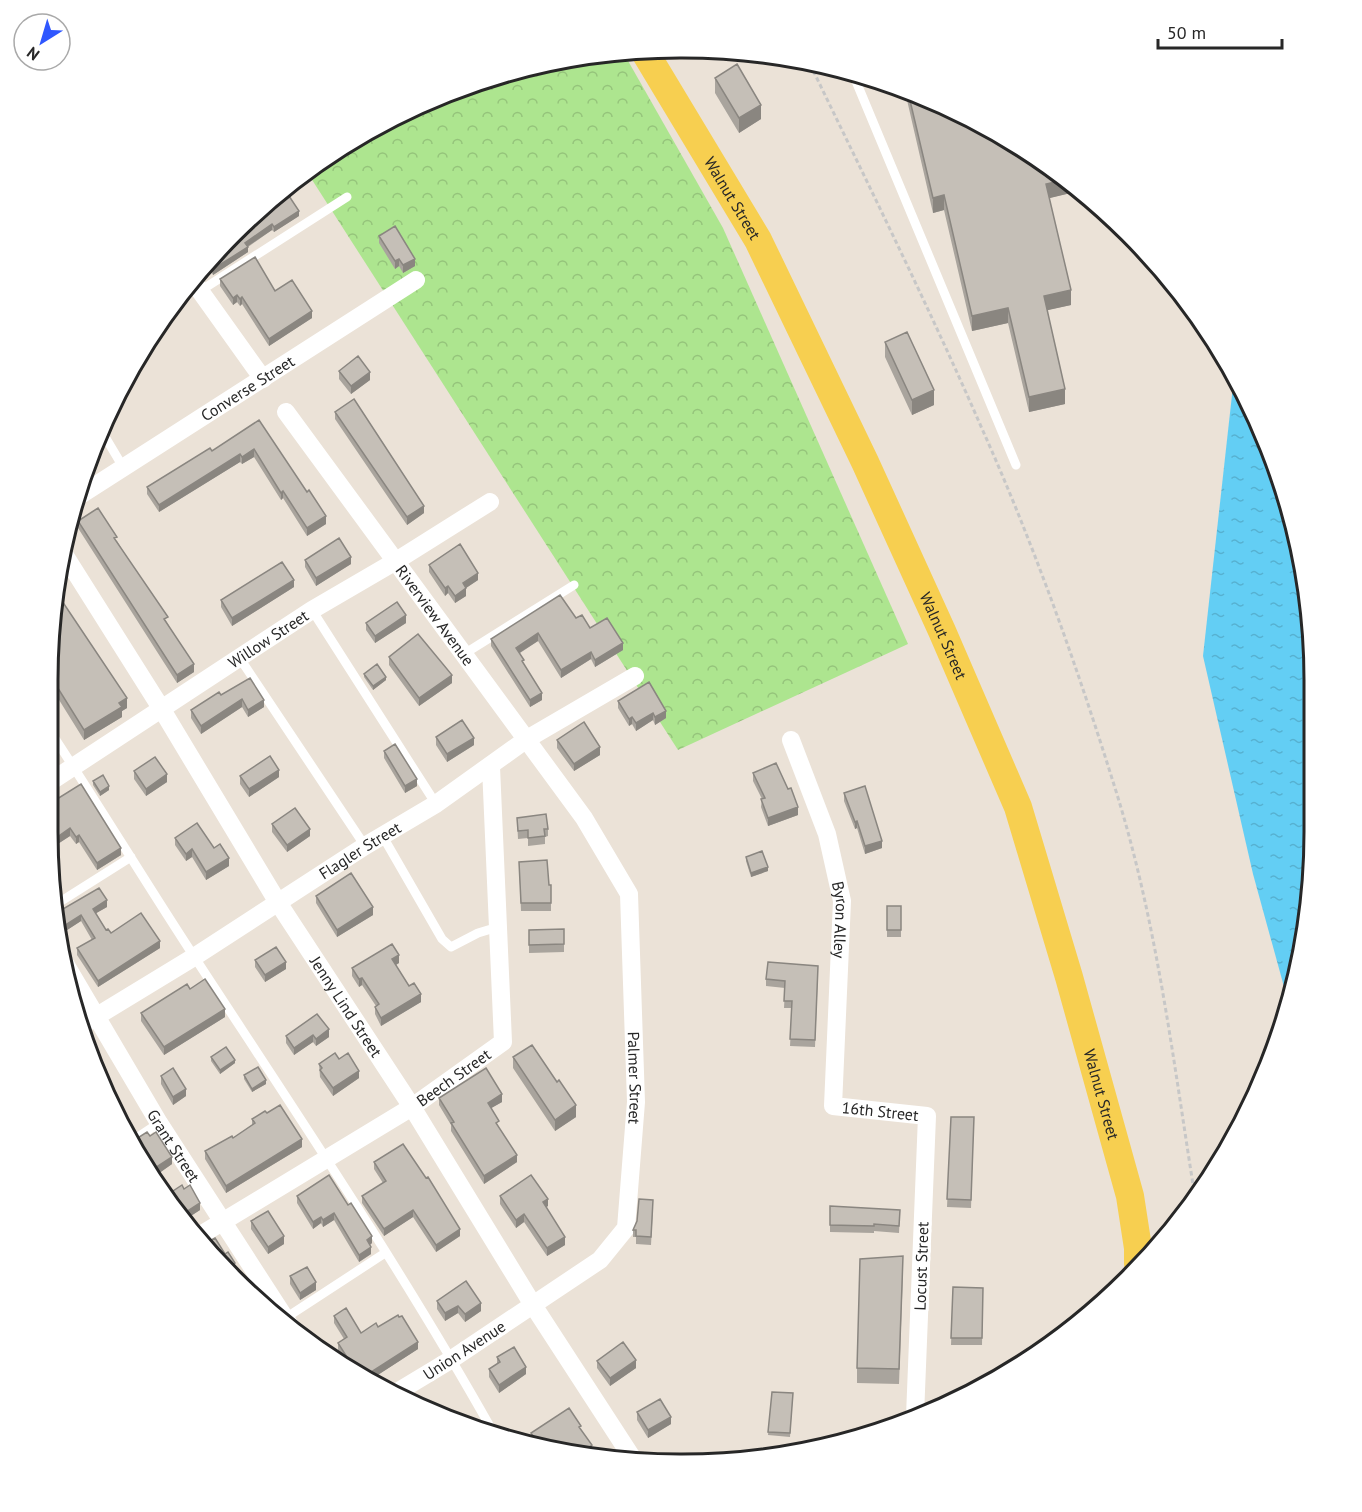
<svg xmlns="http://www.w3.org/2000/svg" width="1362" height="1512" viewBox="0 0 1362 1512" font-family="'PT Sans',sans-serif">
<style>
.forest{fill:url(#forest-crowns)}
.water{fill:url(#water-ripples)}
.lines{fill:none;stroke-linecap:round;stroke-linejoin:round}
.path{stroke:#c7c7c7;stroke-width:3;stroke-dasharray:4.5 3;stroke-linecap:butt}
.lane{stroke:#fff;stroke-width:9}
.street{stroke:#fff;stroke-width:18}
.primary{stroke:#f7cf50;stroke-width:28}
.wall{fill:#a9a49d}
.shaded-wall{fill:#8a8680}
.building{fill:#c5bfb7;stroke:#8a8680;stroke-width:1.5}
.labels{text-anchor:middle;dominant-baseline:central;stroke-width:6;stroke-linejoin:round;paint-order:stroke}
.street-label{font-size:16px;fill:#272727;stroke:#fff}
.rim{fill:none;stroke:#272727;stroke-width:3}
</style>
<defs>
<pattern id="forest-crowns" width="20" height="18" patternUnits="userSpaceOnUse" patternTransform="scale(1.5)"><rect width="20" height="18" fill="#ade58f"/><path d="M2 6a3 3 0 1 1 6 0M12 15a3 3 0 1 1 6 0" fill="none" stroke="#95c47b"/></pattern>
<pattern id="water-ripples" width="26" height="14" patternUnits="userSpaceOnUse" patternTransform="scale(1.5)"><rect width="26" height="14" fill="#63cef4"/><path d="M2 4q2-2 4 0t4 0M15 11q2-2 4 0t4 0" fill="none" stroke="#56b1d1"/></pattern>
</defs>
<rect width="100%" height="100%" fill="#ebe2d7"/>
<path class="forest" d="M623,52L723,228L908,644L678,750L307,172L401,113L518,69Z"/>
<path class="water" d="M1234,377L1249,401L1293,518L1313,640V873L1292,995L1289,1005L1253,874L1203,656Z"/>
<g class="lines">
<path class="path" d="M810,64C869,186 929,307 983,431C1034,545 1078,669 1115,788C1157,921 1173,1060 1195,1197"/>
<path class="lane" d="M853,74L1016,465
M200,291L347,197
M101,430L123,467
M312,610L436,804
M464,654L574,585
M239,657L365,846
M52,734C102,810 149,888 199,964C299,1117 402,1270 492,1430
M382,835L442,939L451,947L478,933L498,927
M55,905L131,857
M132,1141L159,1123
M284,1319L385,1253"/>
<g class="street">
<path d="M193,281L263,379"/>
<path id="s1" d="M286,412L584,818L629,894L636,1102L626,1228L600,1260L452,1359L394,1394"/>
<path id="s2" d="M79,496L416,280"/>
<path id="s3" d="M62,551L161,708L277,901L412,1107L533,1305L633,1459"/>
<path id="s4" d="M791,740L827,834L842,901L833,1106L927,1116L915,1416"/>
<path id="s5" d="M50,782L312,610L396,561L490,502"/>
<path id="s6" d="M60,955L159,1123L294,1332"/>
<path id="s7" d="M84,1024L194,957L365,846L436,804L527,739L635,676"/>
<path id="s8" d="M199,1236L412,1107L503,1042L491,767"/>
</g>
<path class="primary" id="s9" d="M643,49L758,240L865,462L942,631L1018,807L1069,977L1130,1196L1138,1248V1264"/>
</g>
<path class="wall" d="M715,78L761,119L739,133L715,93Z
M907,92L998,133L1079,191L1049,198L1071,305L1047,310L1065,404L1029,412L1008,323L972,331L944,210L933,213L907,100Z
M299,216L274,232L272,230L248,247V252L213,275L206,264L243,228Z
M379,236L415,266L403,273L399,266L395,269L379,243Z
M220,279L275,291L312,318L269,346L242,304L240,306L237,302L233,305L220,286Z
M885,342L934,405L912,415L885,357Z
M339,371L370,380L351,394L339,379Z
M335,412L424,513L407,525L335,419Z
M259,420L326,524L307,536L283,498L281,500L254,457L242,464L240,462L159,512L147,494V487L212,451Z
M78,521L117,541L168,624L194,672L177,683L78,528Z
M305,560L351,564L316,586L305,567Z
M429,565L478,580L466,588V596L455,603L448,593L445,596L429,572Z
M294,587L232,626L221,607V600Z
M58,599L127,708L122,711V717L84,740L56,695L54,697Z
M576,618L623,650L595,667L591,659L561,678L538,641L520,653L524,665L542,700L530,707L491,646V639Z
M366,623H406L375,643L366,630Z
M389,657L452,683L419,706L389,665Z
M364,674L386,680L373,690L364,677Z
M250,678L264,707L248,717L242,707L201,734L191,718V710L221,695Z
M618,701L666,718L655,725L653,720L636,731L632,724L629,726L618,708Z
M436,737L474,745L447,762L436,745Z
M557,740L600,755L574,771L557,748Z
M384,751L417,786L405,793L384,758Z
M134,771L167,782L146,796L134,779Z
M753,773L788,789L798,815L768,826L761,807L762,799L753,781Z
M240,776L279,777L249,797L240,784Z
M93,781L109,790L100,796L93,785Z
M844,793L882,848L865,854L857,828L855,829L844,801Z
M49,804L121,855L97,870L79,842L76,844L70,836L53,847L49,840L48,831Z
M517,818L548,829V836L545,837V844L528,846V838L518,839Z
M272,824L310,836L287,852L272,832Z
M175,838L214,848L229,866L206,880L192,857L186,861L175,845Z
M746,857L768,871L751,877L746,861Z
M519,862L549,885H551V911H521Z
M316,896L373,915L337,937L316,903Z
M887,906H901V937H887Z
M107,907L96,913L106,930L111,933L160,948L98,987L77,955V948L92,940L81,921L64,932L57,922L56,913Z
M564,929V952L529,953V930Z
M255,960L286,969L265,982L255,967Z
M399,963L396,965L409,986L421,1002L381,1026L375,1014V1007L376,1006L362,985L359,987L352,976V968Z
M818,973L815,1047L790,1046L792,1008H784L785,988L766,986V979Z
M190,989L225,1017L164,1055L141,1021V1013Z
M317,1014L329,1037L316,1046L313,1042L294,1055L286,1043V1036Z
M211,1057L235,1063L220,1074L211,1061Z
M513,1057L576,1117L555,1131L513,1068Z
M339,1059L359,1078L333,1096L320,1077L319,1064Z
M244,1075L266,1084L252,1092L244,1079Z
M161,1076L186,1096L173,1105L161,1084Z
M439,1098L502,1102L491,1108L499,1129L517,1162L484,1184L451,1131V1125L439,1105Z
M267,1113L302,1147L226,1193L205,1159V1151L233,1138L252,1125V1119Z
M951,1117H974L971,1208L947,1207Z
M136,1139L172,1164L155,1176L136,1147Z
M374,1162L460,1236L436,1252L413,1217L384,1236L362,1203V1196L383,1183L374,1169Z
M184,1189L200,1210L183,1221L170,1200V1193Z
M297,1196L348,1205L372,1243L370,1245L371,1254L359,1262L334,1220L323,1227L321,1223L313,1229L297,1203Z
M500,1196L548,1206L546,1207L565,1245L547,1256L524,1222L516,1228L500,1204Z
M830,1206L900,1210L899,1233L874,1231V1233L830,1232Z
M653,1207L651,1245L636,1244V1237H633V1230Z
M251,1221L284,1244L268,1254L251,1229Z
M903,1271L899,1384L857,1383V1368Z
M290,1276L316,1290L300,1300L290,1284Z
M953,1287L983,1288L982,1345H951Z
M437,1301L481,1311L465,1322L458,1313L445,1321L437,1309Z
M334,1316L361,1333L378,1327L418,1349L370,1380L348,1366L338,1350V1343L344,1339L334,1323Z
M497,1357L526,1374L499,1393L489,1377V1369L497,1364Z
M597,1361L636,1368L610,1386L597,1368Z
M772,1392L793,1393L790,1437L768,1435Z
M637,1412L671,1424L648,1438L637,1420Z
M581,1429L592,1453L589,1455L557,1452L533,1444L531,1441V1433Z"/>
<path class="shaded-wall" d="M761,105V119L739,133V118Z
M1064,180L1079,191L1046,199V184Z
M944,195V210L933,213V198Z
M299,211V216L274,232V227Z
M272,224V230L245,248V243Z
M248,247V252L213,275V269Z
M399,259V266L395,269V261Z
M415,259V266L403,273V265Z
M1071,290V305L1044,311V296Z
M237,295V302L233,305V298Z
M242,297V304L240,306V299Z
M1008,308V323L972,331V316Z
M312,311V318L269,346V339Z
M370,372V380L351,394V386Z
M1065,389V404L1029,412V397Z
M934,390V405L912,415V400Z
M254,449V457L242,464V457Z
M240,454V462L159,512V505Z
M283,491V498L281,500V493Z
M424,506V513L407,525V517Z
M326,516V524L307,536V528Z
M351,557V564L316,586V578Z
M478,573V580L463,590V583Z
M294,580V587L232,626V618Z
M448,586V593L445,596V588Z
M466,588V596L455,603V596Z
M406,615V623L375,643V636Z
M538,633V641L516,655V648Z
M623,643V650L595,667V660Z
M591,652V659L561,678V670Z
M194,664V672L177,683V675Z
M452,675V683L419,706V698Z
M386,677V680L373,690V686Z
M56,685V695L54,697V686Z
M542,693V700L530,707V700Z
M127,698V708L122,711V717L84,740V730L119,703Z
M242,699V707L201,734V726Z
M264,700V707L248,717V710Z
M666,711V718L655,725V717Z
M653,713V720L636,731V723Z
M632,717V724L629,726V719Z
M474,738V745L447,762V754Z
M57,746V753L51,757L52,749Z
M600,747V755L574,771V764Z
M279,770V777L249,797V789Z
M167,774V782L146,796V789Z
M417,779V786L405,793V786Z
M109,786V790L100,796V792Z
M798,807V815L768,826V818Z
M857,821V828L855,829V822Z
M70,828V836L53,847V840Z
M310,829V836L287,852V845Z
M79,835V842L76,844V837Z
M882,841V848L865,854V846Z
M121,848V855L97,870V863Z
M192,849V857L186,861V854Z
M229,858V866L206,880V872Z
M768,867V871L751,877V873Z
M107,900V907L93,915V909Z
M373,907V915L337,937V930Z
M81,915V921L64,932V926Z
M160,941V948L98,987V981Z
M399,955V963L392,967V959Z
M286,962V969L265,982V975Z
M362,978V985L359,987V979Z
M421,994V1002L381,1026V1018Z
M225,1009V1017L164,1055V1047Z
M329,1029V1037L316,1046V1039Z
M313,1035V1042L294,1055V1048Z
M235,1060V1063L220,1074V1070Z
M359,1071V1078L333,1096V1088Z
M266,1080V1084L252,1092V1089Z
M186,1089V1096L173,1105V1097Z
M502,1094V1102L488,1110V1103Z
M576,1105V1117L555,1131V1120Z
M302,1139V1147L226,1193V1186Z
M517,1155V1162L484,1184V1176Z
M172,1157V1164L155,1176V1168Z
M548,1199V1206L543,1209V1202Z
M200,1203V1210L183,1221V1214Z
M413,1210V1217L384,1236V1229Z
M334,1213V1220L323,1227V1220Z
M524,1214V1222L516,1228V1220Z
M321,1217V1223L313,1229V1222Z
M460,1229V1236L436,1252V1245Z
M284,1236V1244L268,1254V1247Z
M372,1236V1243L367,1247V1240Z
M565,1237V1245L547,1256V1248Z
M371,1247V1254L359,1262V1255Z
M316,1282V1290L300,1300V1293Z
M481,1303V1311L465,1322V1314Z
M458,1306V1313L445,1321V1313Z
M418,1342V1349L370,1380L365,1376Z
M636,1360V1368L610,1386V1378Z
M526,1367V1374L499,1393V1385Z
M671,1417V1424L648,1438V1430Z
M592,1445V1453L589,1455L579,1454Z"/>
<path class="building" d="M737,64L761,105L739,118L715,78Z
M908,92L998,133L1064,180L1046,184L1071,290L1044,296L1065,389L1029,397L1008,308L972,316L944,195L933,198Z
M289,196L299,211L274,227L272,224L245,243L248,247L213,269L208,261L243,228Z
M395,226L415,259L403,265L399,259L395,261L379,236Z
M255,257L275,291L292,280L312,311L269,339L242,297L240,299L237,295L233,298L220,279Z
M907,332L934,390L912,400L885,342Z
M358,356L370,372L351,386L339,371Z
M354,399L424,506L407,517L335,412Z
M259,420L307,492L309,490L326,516L307,528L283,491L281,493L254,449L242,457L240,454L159,505L147,487L210,448L212,451Z
M98,508L117,537L114,538L168,617L164,619L194,664L177,675L78,521Z
M339,538L351,557L316,578L305,560Z
M460,544L478,573L463,583L466,588L455,596L448,586L445,588L429,565Z
M282,562L294,580L232,618L221,600Z
M560,595L576,618L582,615L590,628L607,618L623,643L595,660L591,652L561,670L538,633L516,648L524,660L522,661L542,693L530,700L491,639Z
M60,598L127,698L119,703L122,707L84,730L56,685L54,686L58,599Z
M397,602L406,615L375,636L366,623Z
M418,634L452,675L419,698L389,657Z
M377,664L386,677L373,686L364,674Z
M250,678L264,700L248,710L242,699L201,726L191,710L219,692L221,695Z
M649,682L666,711L655,717L653,713L636,723L632,717L629,719L618,701Z
M462,720L474,738L447,754L436,737Z
M584,722L600,747L574,764L557,740Z
M52,738L57,746L52,749Z
M395,744L417,779L405,786L384,751Z
M270,756L279,770L249,789L240,776Z
M155,757L167,774L146,789L134,771Z
M776,763L788,789L791,788L798,807L768,818L761,799L765,798L753,773Z
M103,775L109,786L100,792L93,781Z
M81,784L121,848L97,863L79,835L76,837L70,828L53,840L48,831L49,804Z
M865,786L882,841L865,846L857,821L855,822L844,793Z
M295,808L310,829L287,845L272,824Z
M546,814L548,829H544L545,836L528,838V830L518,831L517,818Z
M197,823L214,848L220,844L229,858L206,872L192,849L186,854L175,838Z
M762,851L768,867L751,873L746,857Z
M547,860L549,885H551V903H521L519,862Z
M351,873L373,907L337,930L316,896Z
M99,888L107,900L93,909L106,930L108,929L111,933L141,913L160,941L98,981L77,948L95,938L81,915L64,926L56,913Z
M887,906H901V930H887Z
M564,929V944L529,945V930Z
M392,944L399,955L392,959L409,986L414,983L421,994L381,1018L375,1007L379,1004L362,978L359,979L352,968Z
M276,947L286,962L265,975L255,960Z
M768,962L818,966L815,1040L790,1039L792,1001H784L785,981L766,979Z
M205,979L225,1009L164,1047L141,1013L187,984L190,989Z
M317,1014L329,1029L316,1039L313,1035L294,1048L286,1036Z
M532,1045L557,1082L559,1080L576,1105L555,1120L513,1057Z
M226,1047L235,1060L220,1070L211,1057Z
M335,1053L339,1059L348,1053L359,1071L333,1088L320,1070L322,1068L319,1064Z
M258,1067L266,1080L252,1089L244,1075Z
M173,1068L186,1089L173,1097L161,1076Z
M486,1068L502,1094L488,1103L499,1121L496,1123L517,1155L484,1176L451,1123L454,1122L439,1098Z
M280,1105L302,1139L226,1186L205,1151L232,1136L233,1138L255,1123L252,1119L265,1111L267,1113Z
M951,1117H974L971,1200L947,1199Z
M147,1132L150,1136L156,1132L172,1157L155,1168L136,1139Z
M403,1144L426,1178L428,1177L460,1229L436,1245L413,1210L384,1229L362,1196L386,1181L374,1162Z
M329,1175L348,1205L351,1203L372,1236L367,1240L371,1247L359,1255L334,1213L323,1220L321,1217L313,1222L297,1196Z
M531,1175L548,1199L543,1202L565,1237L547,1248L524,1214L516,1220L500,1196Z
M182,1185L184,1189L190,1185L200,1203L183,1214L170,1193Z
M639,1199L653,1200L651,1237L636,1236V1230H633L637,1221Z
M830,1206L900,1210L899,1226L874,1224V1226L830,1225Z
M268,1211L284,1236L268,1247L251,1221Z
M215,1238L225,1254L228,1252L235,1263L232,1265L241,1278L206,1243Z
M903,1256L899,1369L857,1368L860,1259Z
M307,1267L316,1282L300,1293L290,1276Z
M466,1281L481,1303L465,1314L458,1306L445,1313L437,1301Z
M953,1287L983,1288L982,1338H951Z
M346,1308L361,1333L376,1323L378,1327L398,1315L399,1317L402,1316L418,1342L365,1376L355,1370L338,1343L347,1337L334,1316Z
M623,1342L636,1360L610,1378L597,1361Z
M514,1347L526,1367L499,1385L489,1369L500,1362L497,1357Z
M772,1392L793,1393L790,1433L768,1432Z
M660,1399L671,1417L648,1430L637,1412Z
M569,1408L581,1426L579,1427L592,1445L579,1454L557,1452L540,1446L531,1433Z"/>
<g class="labels">
<g class="street-label">
<text stroke="none"><textPath href="#s9" startOffset="174">Walnut Street</textPath></text>
<text stroke="none"><textPath href="#s2" startOffset="200">Converse Street</textPath></text>
<text stroke="none"><textPath href="#s1" startOffset="252">Riverview Avenue</textPath></text>
<text stroke="none"><textPath href="#s9" startOffset="660">Walnut Street</textPath></text>
<text stroke="none"><textPath href="#s5" startOffset="261">Willow Street</textPath></text>
<text stroke="none"><textPath href="#s7" startOffset="326">Flagler Street</textPath></text>
<text stroke="none"><textPath href="#s4" startOffset="188">Byron Alley</textPath></text>
<text stroke="none"><textPath href="#s3" startOffset="537">Jenny Lind Street</textPath></text>
<text stroke="none"><textPath href="#s8" startOffset="300">Beech Street</textPath></text>
<text stroke="none"><textPath href="#s1" startOffset="776">Palmer Street</textPath></text>
<text stroke="none"><textPath href="#s9" startOffset="1146">Walnut Street</textPath></text>
<text stroke="none"><textPath href="#s4" startOffset="422">16th Street</textPath></text>
<text stroke="none"><textPath href="#s6" startOffset="222">Grant Street</textPath></text>
<text transform="translate(921 1266) rotate(-88)">Locust Street</text>
<text transform="translate(464 1350) rotate(-33)">Union Avenue</text>
</g>
</g>
<path d="M0 0H1362V1512H0ZM680 58H682A622 622 0 0 1 1304 680V832A622 622 0 0 1 682 1454H680A622 622 0 0 1 58 832V680A622 622 0 0 1 680 58Z" fill="#fff" fill-rule="evenodd"/>
<path class="rim" d="M680 58H682A622 622 0 0 1 1304 680V832A622 622 0 0 1 682 1454H680A622 622 0 0 1 58 832V680A622 622 0 0 1 680 58Z"/>
<g transform="translate(42 42) rotate(217)"><circle r="28" fill="#ffffff" stroke="#a9a9a9" stroke-width="1.5"/>
<path d="M0-4.5L10 22L0 15L-10 22Z" fill="#2f57ff"/>
<text y="-9" font-size="16" font-weight="bold" text-anchor="middle" fill="#272727">N</text>
</g>
<path d="M1158 39v9h124v-9" fill="none" stroke="#272727" stroke-width="3"/>
<text x="1167" y="39" font-size="18" fill="#272727" stroke="#ffffff" stroke-width="4.5" paint-order="stroke">50 m</text>
</svg>
